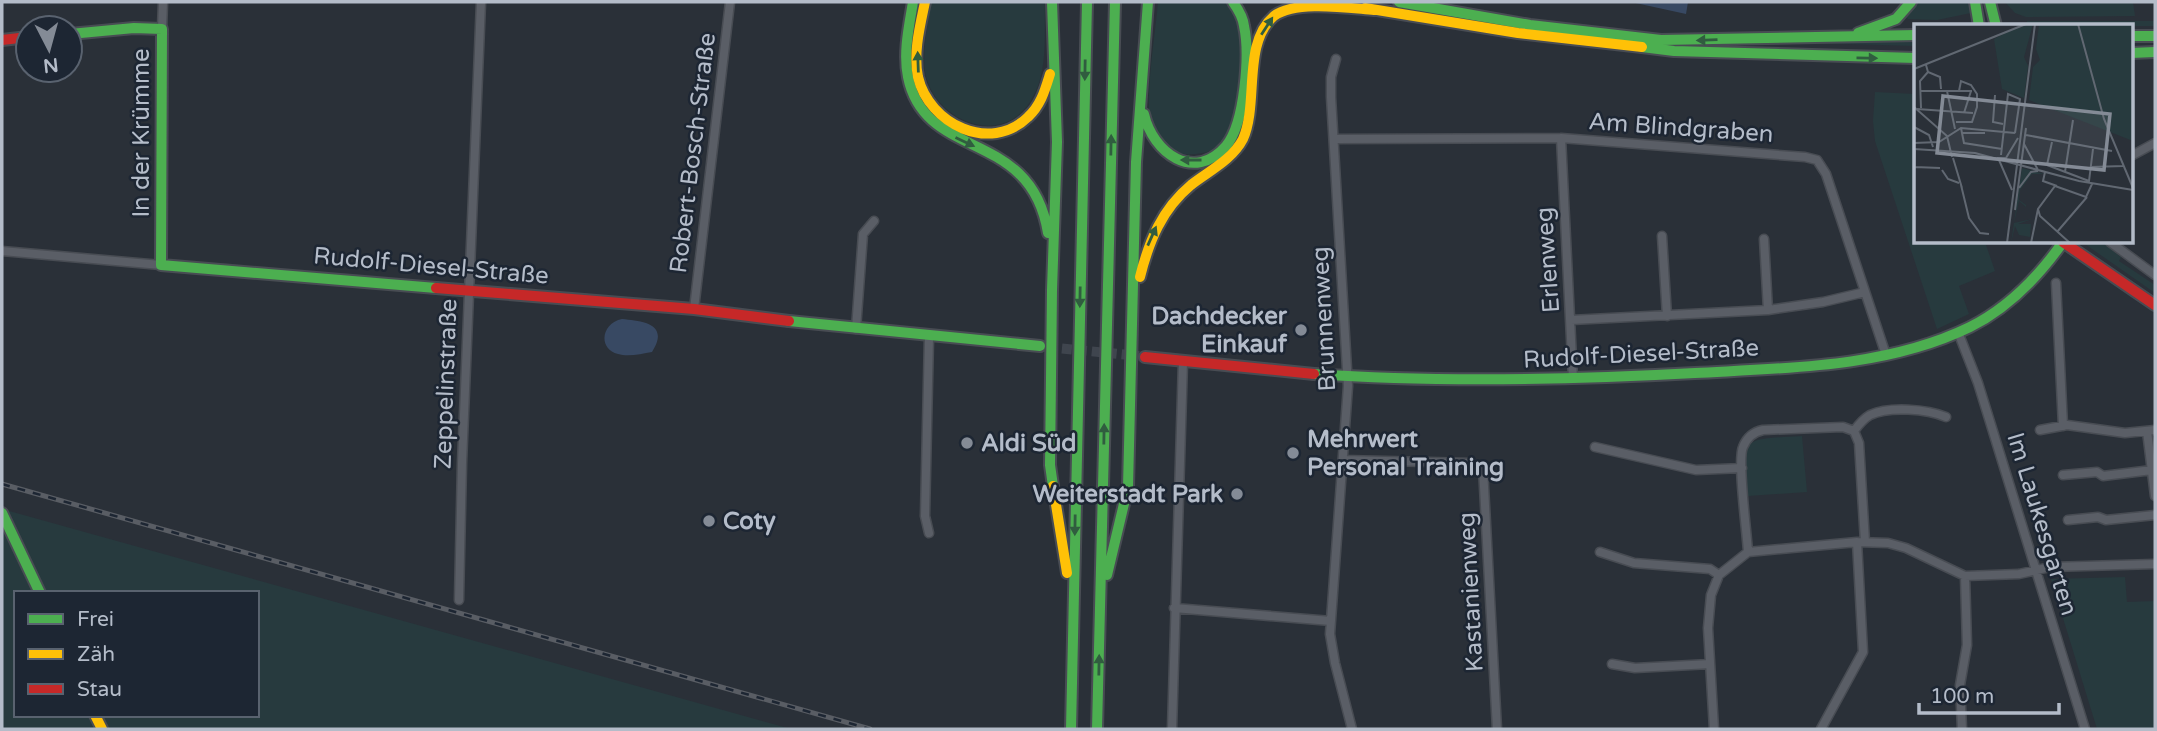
<svg xmlns="http://www.w3.org/2000/svg" width="2157" height="731" viewBox="0 0 2157 731" font-family="'Varela Round',sans-serif">
<style>
.green{fill:#273a3e;fill-rule:evenodd}
.water{fill:#384963}
.lines{fill:none;stroke-linecap:round;stroke-linejoin:round}
.secondary-tunnel{stroke:#3f454e;stroke-width:10;stroke-dasharray:10 5;stroke-linecap:butt}
.street-casing{stroke:#484c53;stroke-width:11}
.fast-casing{stroke:#484c53;stroke-width:14}
.slow-casing{stroke:#484c53;stroke-width:14}
.jam-casing{stroke:#484c53;stroke-width:14}
.street{stroke:#5a5e66;stroke-width:8}
.fast{stroke:#4caf50;stroke-width:10}
.slow{stroke:#ffc107;stroke-width:10}
.jam{stroke:#c62828;stroke-width:10}
.rail-casing{stroke:#595d64;stroke-width:5}
.rail{stroke:#1d2633;stroke-width:2.5;stroke-dasharray:8;stroke-linecap:butt}
.oneway{fill:#305d3f}
.poi-dot{fill:#848b96;stroke:#1d2633;stroke-width:2.5}
.labels{text-anchor:middle;dominant-baseline:central;stroke-width:5;stroke-linejoin:round;paint-order:stroke}
.street-label{font-size:24px;fill:#b4bcc9;stroke:#1d2633}
.poi-label{font-size:24px;font-weight:bold;fill:#b4bcc9;stroke:#1d2633;text-anchor:start}
.inset-road{fill:none;stroke:#616872;stroke-width:2}
.view{fill:#848b96;fill-opacity:0.15;stroke:#848b96;stroke-width:3.5}
.inset-edge{fill:none;stroke:#b4bcc9;stroke-width:3.5}
</style>
<rect width="100%" height="100%" fill="#2a3038"/>
<path class="green" d="M931,2H1045C1044,33 1049,74 1030,102C999,149 933,119 925,72C922,49 928,24 931,2Z
M1158,2H1226C1234,12 1240,27 1241,41C1241,62 1237,118 1226,136C1217,152 1202,155 1185,154C1168,153 1157,141 1151,125C1144,102 1156,29 1158,2Z
M1915,2H1968L1971,13L1937,20L1908,19L1905,16Z
M2005,2H2133L2135,16L2026,17L2015,13Z
M2027,21H2155V26H2025Z
M1915,41V46L1813,43Z
M1875,92L1915,94L1916,242H1985L1995,271L1959,286L1969,314L1937,329L1875,141L1873,121Z
M2082,242H2103L2121,257L2119,261L2155,285V293Z
M1802,436L1807,492L1748,496C1742,434 1742,440 1802,436Z
M2,509L791,729H2ZM16,593H257V715H16Z
M2125,577L2127,602L2155,601V729H2097L2051,579Z"/>
<path class="water" d="M1631,2H1688L1686,14Z
M622,319C643,321 670,324 652,352C641,354 628,357 618,354C597,348 602,323 622,319Z"/>
<g class="lines">
<path class="secondary-tunnel" d="M1047,347L1139,356"/>
<defs>
<path id="street" d="M162,29L163,2
M1336,59L1331,77V97L1348,386L1330,634L1335,663L1352,729
M1561,138L1573,379
M1334,139L1561,138L1805,157L1817,160L1826,174L1886,355
M2131,156L2155,143
M1662,236L1667,316
M1764,239L1768,310
M2110,242L2155,275
M2,251L161,265
M2056,283L2063,426
M694,309L730,2
M1571,320L1768,310L1823,302L1865,292
M856,329L863,234L874,221
M1958,332L1978,383L2085,729
M929,337L925,516L929,533
M2040,430L2067,425L2125,433L2155,430
M1854,431L1859,443L1865,542
M1854,431C1859,424 1863,419 1870,415C1889,406 1927,409 1946,417
M2147,431L2155,496
M1595,447L1696,470L1742,468
M1343,460L1470,463L1483,468L1497,729
M2063,475L2097,472L2103,476L2152,470
M2068,520L2098,517L2106,520L2155,515
M1600,552L1634,563L1710,569L1719,575
M1748,552C1747,533 1737,460 1743,447C1747,437 1753,432 1763,430L1843,427L1854,431
M459,600L462,463L481,2
M1174,608L1331,621
M1612,664L1635,668L1710,664
M1172,729L1183,361
M1714,729L1708,628L1711,595L1719,575L1748,552L1857,542L1888,543L1906,548L1965,576L2019,574L2050,567L2155,564
M1821,729L1863,652L1857,542
M1962,729L1960,685L1967,645L1965,576"/>
<path id="fast" d="M913,2C909,26 903,53 908,77C925,162 1031,127 1048,233
M1052,2L1057,142L1052,290L1050,465L1053,486
M1399,2L1530,25L1661,40L1916,35
M1975,2L1979,26
M1990,2L1996,26
M1858,33L1896,19L1911,2
M70,34L134,28L162,29L161,265L436,288
M2131,36H2155
M1642,47L1674,51L1916,58
M2131,53L2155,52
M1144,114C1153,153 1194,183 1226,146C1245,123 1250,54 1244,26C1243,17 1238,9 1233,2
M789,321L1040,346
M1314,374C1442,383 1568,380 1695,373C1786,368 1886,368 1970,327C2008,308 2039,276 2063,242
M2,513L40,593
M1107,575L1128,487L1136,162L1148,2
M1071,729L1087,2
M1097,729L1115,2"/>
<path id="slow" d="M925,2C920,26 913,53 918,77C929,124 990,154 1028,117C1041,105 1045,90 1050,74
M1365,8L1518,33L1642,47
M1140,277C1149,241 1162,209 1191,185C1209,171 1232,160 1243,139C1259,103 1242,43 1274,16C1296,0 1348,8 1374,10
M1053,486L1067,573
M95,715L102,729"/>
<path id="jam" d="M2,40L28,37
M2063,242L2155,305
M436,288L694,309L789,321
M1145,357L1314,374"/>
</defs>
<use href="#street" class="street-casing"/>
<use href="#fast" class="fast-casing"/>
<use href="#slow" class="slow-casing"/>
<use href="#jam" class="jam-casing"/>
<use href="#street" class="street"/>
<use href="#fast" class="fast"/>
<use href="#slow" class="slow"/>
<use href="#jam" class="jam"/>
<defs>
<path id="rail" d="M2,484L870,729"/>
</defs>
<use href="#rail" class="rail-casing"/>
<use href="#rail" class="rail"/>
</g>
<defs><path id="oneway-solid" d="M-6-.8H1V-3.2L6.5 0L1 3.2V.8H-6Z" transform="scale(1.75)"/></defs>
<g class="oneway">
<use href="#oneway-solid" transform="translate(1267 26) rotate(-57)"/>
<use href="#oneway-solid" transform="translate(1707 40) rotate(178)"/>
<use href="#oneway-solid" transform="translate(1867 58) rotate(1)"/>
<use href="#oneway-solid" transform="translate(918 62) rotate(-92)"/>
<use href="#oneway-solid" transform="translate(1085 70) rotate(91)"/>
<use href="#oneway-solid" transform="translate(965 142) rotate(25)"/>
<use href="#oneway-solid" transform="translate(1111 145) rotate(-89)"/>
<use href="#oneway-solid" transform="translate(1191 160) rotate(180)"/>
<use href="#oneway-solid" transform="translate(1152 236) rotate(-66)"/>
<use href="#oneway-solid" transform="translate(1080 297) rotate(91)"/>
<use href="#oneway-solid" transform="translate(1104 434) rotate(-89)"/>
<use href="#oneway-solid" transform="translate(1075 525) rotate(91)"/>
<use href="#oneway-solid" transform="translate(1099 665) rotate(-89)"/>
</g>
<g class="poi-dot">
<circle cx="1301" cy="330" r="7"/>
<circle cx="967" cy="443" r="7"/>
<circle cx="1293" cy="453" r="7"/>
<circle cx="1237" cy="494" r="7"/>
<circle cx="709" cy="521" r="7"/>
</g>
<g class="labels">
<g class="street-label">
<text transform="translate(1681 128) rotate(4)">Am Blindgraben</text>
<text transform="translate(141 133) rotate(-90)">In der Krümme</text>
<text transform="translate(693 153) rotate(-83)">Robert-Bosch-Straße</text>
<text transform="translate(1548 260) rotate(-94)">Erlenweg</text>
<text transform="translate(431 266) rotate(5)">Rudolf-Diesel-Straße</text>
<text transform="translate(1324 319) rotate(-93)">Brunnenweg</text>
<text transform="translate(1641 354) rotate(-3)">Rudolf-Diesel-Straße</text>
<text transform="translate(446 384) rotate(-88)">Zeppelinstraße</text>
<text transform="translate(2042 524) rotate(73)">Im Laukesgarten</text>
<text transform="translate(1471 592) rotate(-93)">Kastanienweg</text>
</g>
<g class="poi-label">
<text x="1287" y="316" text-anchor="end">Dachdecker<tspan x="1287" dy="28">Einkauf</tspan></text>
<text x="1307" y="439">Mehrwert<tspan x="1307" dy="28">Personal Training</tspan></text>
<text x="981" y="443">Aldi Süd</text>
<text x="1223" y="494" text-anchor="end">Weiterstadt Park</text>
<text x="723" y="521">Coty</text>
</g>
</g>
<g transform="translate(1914 24)">
<rect width="219" height="219" fill="#2a3038"/>
<path d="M109,0H119L110,33L114,42L110,74L88,65L80,15ZM125,0H219V117L115,76L119,43L126,36L122,25ZM108,144L130,150H118L106,166L105,176L112,181V183L105,177L100,199L118,195L104,200H117L116,213L105,211L101,202L97,219Z" fill="#273a3e"/>
<path class="inset-road" d="M164,0L190,95L219,164M12,41L14,48L26,53L27,65M0,45L112,0M6,67H58M33,67L41,105M81,71L79,98L89,100M0,83L33,112L38,133M7,84L6,57L14,48M3,85L59,89M50,89L57,67M42,98H58L63,83V70L57,61L47,57L45,67M0,103L15,111L19,123M47,104L50,119L88,125M48,109H71M112,111L198,127M0,119L25,118L47,104L101,109M110,120L124,146M0,125L61,129L165,157L219,166M87,131L94,70L106,75L101,109M39,134L48,164M83,134H92L104,114M85,136L98,166M133,141L175,157L179,125M133,141L138,118M1,143L26,144M177,143L209,142M28,146L34,155L45,159M131,148L129,157L143,162M151,148L159,96M0,150L1,126M47,161L55,194L66,209L75,210M105,164L117,148L124,147M101,186L112,104M143,208L173,173M93,219L121,0M117,219L124,185M156,219L126,192L124,185L141,162L172,173L178,160"/>
<path class="view" d="M29,72L196,90L190,146L23,129Z"/>
<rect width="219" height="219" class="inset-edge"/>
</g>
<rect width="2157" height="731" fill="none" stroke="#b4bcc9" stroke-width="7"/>
<rect x="14" y="591" width="245" height="126" fill="#1d2633" stroke="#59626f" stroke-width="2"/>
<rect x="28" y="614" width="35" height="10" fill="#4caf50" stroke="#59626f" stroke-width="2"/>
<text x="77" y="626" font-size="21" fill="#b4bcc9">Frei</text>
<rect x="28" y="649" width="35" height="10" fill="#ffc107" stroke="#59626f" stroke-width="2"/>
<text x="77" y="661" font-size="21" fill="#b4bcc9">Zäh</text>
<rect x="28" y="684" width="35" height="10" fill="#c62828" stroke="#59626f" stroke-width="2"/>
<text x="77" y="696" font-size="21" fill="#b4bcc9">Stau</text>
<g transform="translate(49 49) rotate(174)"><circle r="33" fill="#1d2633" stroke="#59626f" stroke-width="2"/>
<path d="M0-5L12 26L0 18L-12 26Z" fill="#848b96"/>
<text y="-10" font-size="19" font-weight="bold" text-anchor="middle" fill="#b4bcc9">N</text>
</g>
<path d="M1919 703v10h140v-10" fill="none" stroke="#b4bcc9" stroke-width="3.5"/>
<text x="1930" y="703" font-size="21" fill="#b4bcc9" stroke="#1d2633" stroke-width="5" paint-order="stroke">100 m</text>
</svg>
